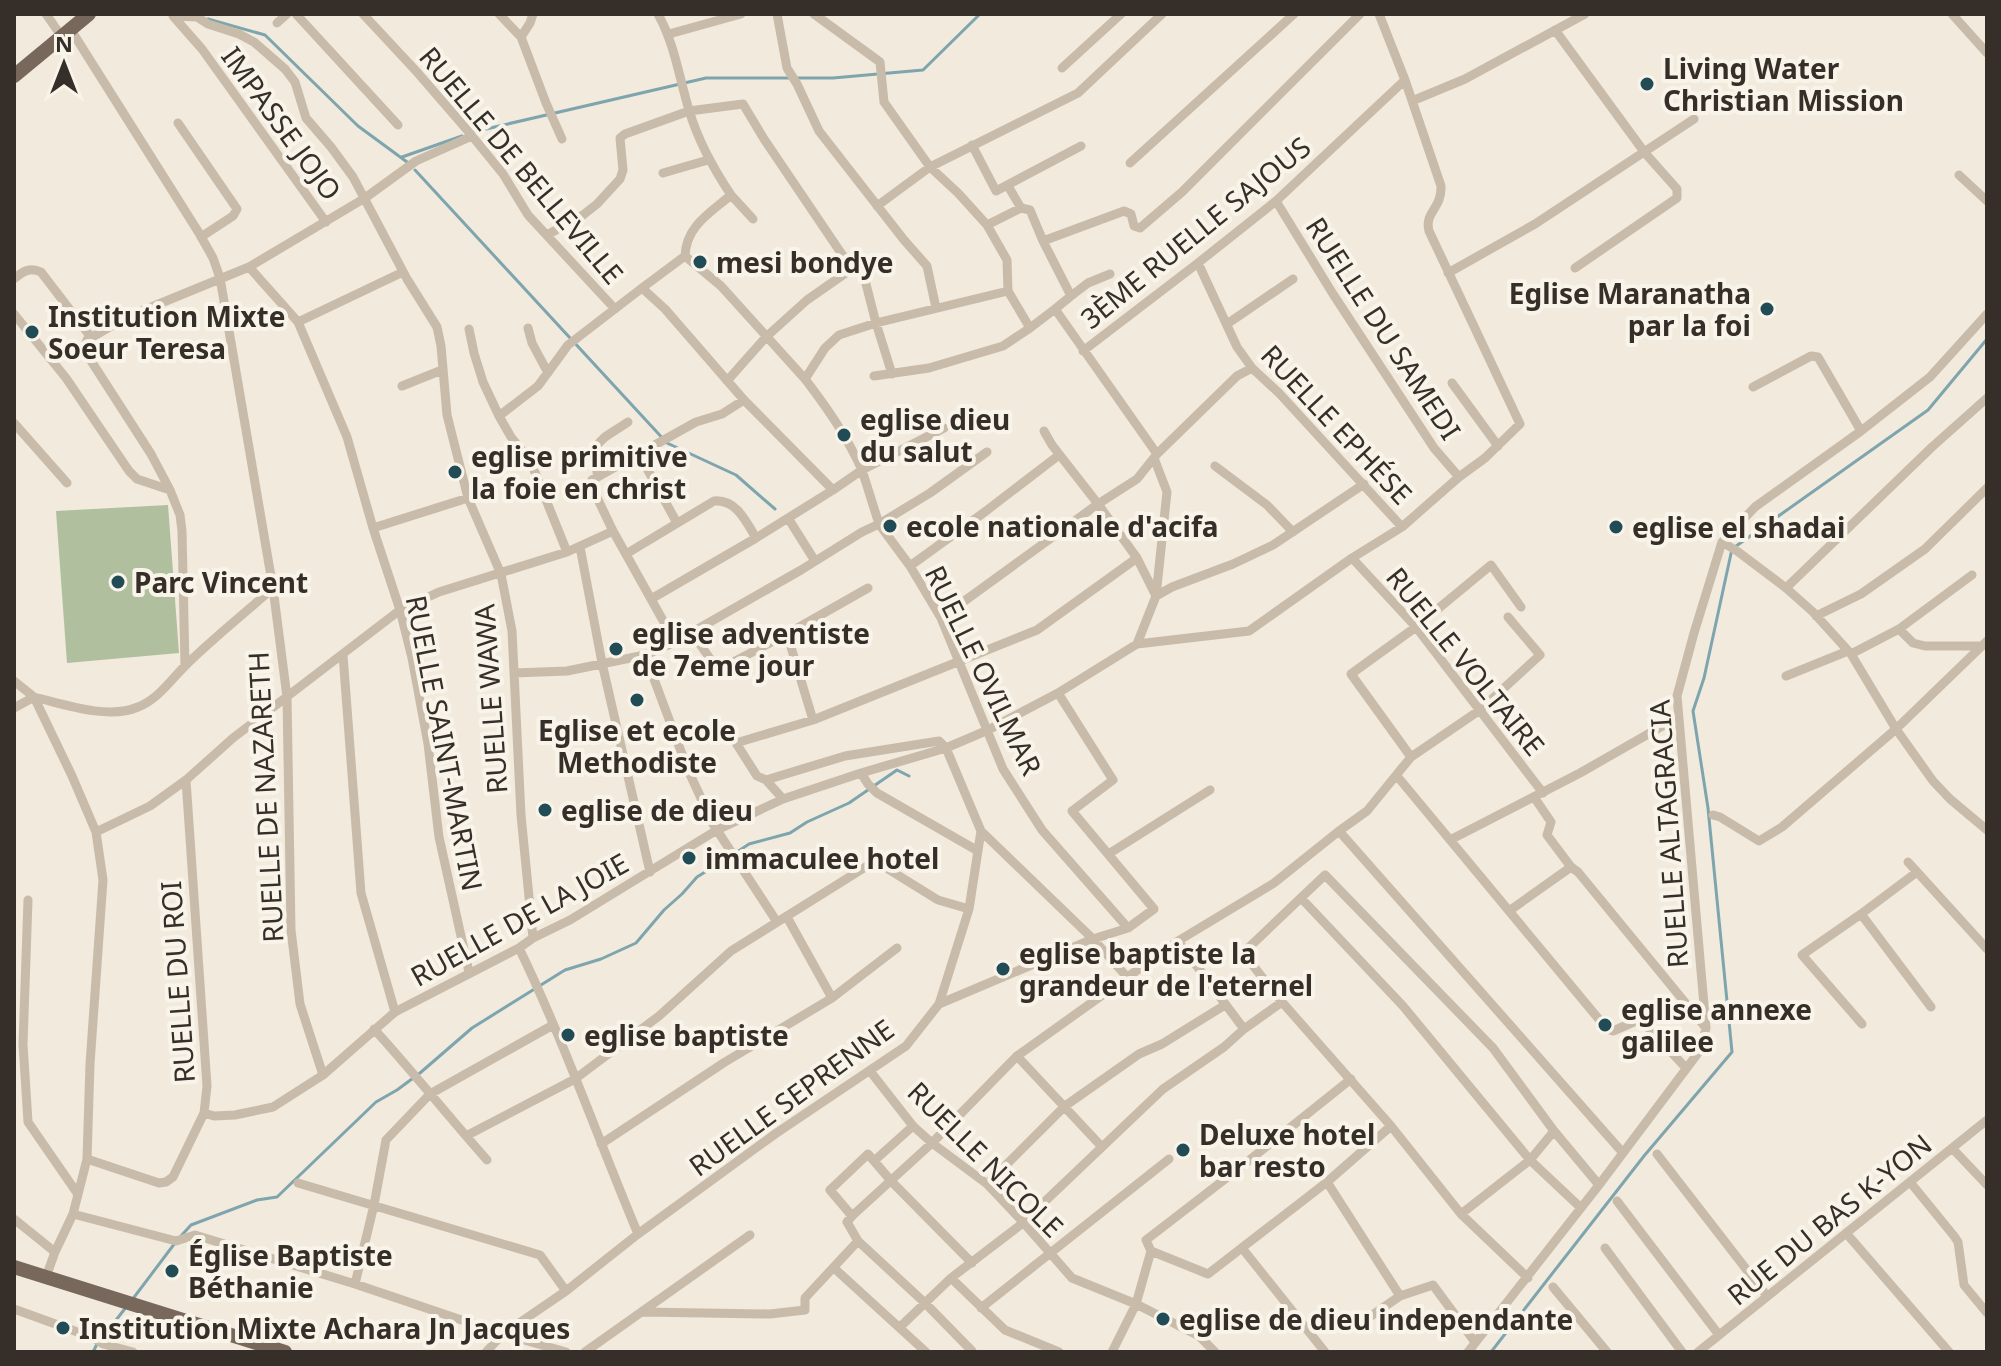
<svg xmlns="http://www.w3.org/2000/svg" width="2001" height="1366" viewBox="0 0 2001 1366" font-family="'Noto Sans',sans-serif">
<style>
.green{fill:#b0bf9e}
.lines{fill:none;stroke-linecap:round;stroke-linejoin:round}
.stream{stroke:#7ea5ad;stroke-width:3}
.minor{stroke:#c9bbaa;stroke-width:9}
.primary{stroke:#77685b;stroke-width:14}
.poi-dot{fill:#214c56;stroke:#f9f4e9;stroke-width:3}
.labels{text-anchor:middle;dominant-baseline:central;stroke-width:8;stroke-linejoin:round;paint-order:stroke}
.poi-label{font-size:28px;font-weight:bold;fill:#362f29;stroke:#f9f4e9;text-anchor:start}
.street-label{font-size:28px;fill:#362f29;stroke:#f9f4e9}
</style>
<rect width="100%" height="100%" fill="#f1eadd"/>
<path class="green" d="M168,505L179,653L67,663L56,511Z"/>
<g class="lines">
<path class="stream" d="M208,19L265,35L358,126L407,162
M473,132L706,78H833L923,70L980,14
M402,157L462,136
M415,170L667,443L736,475L775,509
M737,852L749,844L790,833L807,822L849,803L897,770L909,776
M181,1236L191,1225L257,1200L277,1197L376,1102L397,1090L420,1073L472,1028L565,970L601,959L636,943L664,910L682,894L697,877L731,856
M132,1300L175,1243
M102,1338L127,1306
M93,1352L97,1344
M1491,1352L1644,1156L1732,1052L1708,808L1693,711L1704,678L1732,549L1928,410L1987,339"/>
<path class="minor" d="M46,14L62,37
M296,14L398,125
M363,14L417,72L468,131L503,174L528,215L615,309
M499,14L521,37L546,103L562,139
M658,14C675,45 679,77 689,110C698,141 713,168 731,195C710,213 686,226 685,256L642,288L665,309L744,400L833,490L862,470L879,524L910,566L941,618L1003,769L1042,830L1128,928
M777,14L787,68L797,84L819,131L904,240L927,266L936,308
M814,14L880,62L884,102L930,167L958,193L987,225L1007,260L1008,291L1030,328L1055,309L1157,454
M1952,14L1987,53
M173,16L202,49L326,222
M174,16L197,17L208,24L239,34L254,42L285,69L295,82L306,118L331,147L353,177L407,279L437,327L441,346L447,415L468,498L501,574L512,631L521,815L533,938
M277,23L287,14
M71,30L199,233L213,258L220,278L273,588L287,697L291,930L300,1004L323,1075
M1555,30L1645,153L1677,189V198L1575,268
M669,34L741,14
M521,37L530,23L533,14
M1062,68L1121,14
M1412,101L1465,79L1585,14
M178,123L237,209L233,216L201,237
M972,145L996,191L1081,146
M1130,163L1294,14
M663,173L708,160
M1959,175L1987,201
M1008,186L1021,208L1030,210L1043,241
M731,195L753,219
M1276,201L1333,294L1434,448L1459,477
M877,206L930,167L1078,93L1162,14
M987,225L1021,208
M547,235L583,215L597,204L620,179L623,170L620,138L625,134L689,111L743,104L764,139L839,250L850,266L861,273L865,280L876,323L892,374
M685,256L721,286L805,379
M1198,263L1237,347L1252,368L1279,393L1402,527
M249,267L298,322L347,437L373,528L400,610L412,658L428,744L439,837L469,972
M1448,273L1535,224L1694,119
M14,279C23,271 30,267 41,272L90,336
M1071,296L1088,283L1110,274
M1055,309L1071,296L1043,241L1124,211L1131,214L1134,226L1140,228L1182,192L1360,14
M14,314L66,378L129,471L137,479L170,490L180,515L182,531L185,666
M298,322L403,272
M1227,324L1293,279
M528,328L532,343L548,373
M469,329L474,353L483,382L499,416L511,437L530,460L567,552
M1083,351L1198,263L1276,201L1405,80
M874,376L929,368L1003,346L1030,328
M727,381L766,337L807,300L853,268
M1452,383L1498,446
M402,386L442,370
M1753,387L1811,356L1818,357L1861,431
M499,416L538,386L568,345L642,288
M14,423L67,483
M944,428L862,470C846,435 828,409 805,379L825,348L839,335L876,323L1008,291
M639,454L677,523
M1154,458L1167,492L1156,596
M1215,466L1267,505L1293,532
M598,477C590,439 599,442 628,422
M170,490L151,454L86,353L84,348L87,340L127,317L249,267L365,198L416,161L472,136
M788,518L815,561
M373,528L468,498
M1722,542L1737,551L1786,588L1813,612L1851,654L1896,729L1933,781L1950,799L1987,830
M580,547L602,663L650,872
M626,554L714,501C736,499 746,521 756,538
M1352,558L1416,627L1543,793
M910,566L986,511L1059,455
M1786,588L1932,447L1987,398
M1156,596L1137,558L1098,504L1137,479L1157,454L1237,376L1252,368
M651,599L756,538L833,490
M1816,616L1861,594L1925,549L1987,488
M941,618L1098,504L1052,445L1044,431
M1899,629L1913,643L1925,646H1982
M692,633L718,670L787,634L813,720
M787,634L868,588
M675,642L613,531L590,483L592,480L696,422L722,414L744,400
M1137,644L1156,596L1172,587L1233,564L1273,545L1364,484
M1851,654L1899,629L1972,575
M343,655L361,893L395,1012
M645,655L688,770L713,824L777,922
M514,673L567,671L645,655L675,642L801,570L862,532L879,524L930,493L987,452
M1786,676L1848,651
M14,681L34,697L72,776L96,832L103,880L90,1064L87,1159L73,1214L55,1252L46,1277
M34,697C63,704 108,720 138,707C157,700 170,681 184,667C212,639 244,614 273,588
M14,708L34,697
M1411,757L1480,710L1540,655L1508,617
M861,773L868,784L877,793L978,851
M1397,776L1607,1029L1613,1031L1636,1021H1642L1686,1068
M1534,797L1551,822L1547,835L1571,867
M783,799L766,780L757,776L736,743L813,720L1037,630L1137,558
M1713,815L1720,817L1759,841L1782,827L1896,729L1987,641
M981,831L1093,939L1127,977
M1339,831L1623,1153
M96,832L150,806L186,780L233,738L400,610L439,592L567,552L613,531
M1450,840L1580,773L1678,717
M1110,853L1210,790
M1908,862L1987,949
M1301,898L1403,1006L1530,1160L1581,1208
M28,900L23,1044L28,1122L77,1193
M1509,911L1571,867L1578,872L1706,1028
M1861,914L1917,872
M787,917L832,998
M1178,941L1244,1029
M519,948C564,1041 598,1139 638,1234
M939,1004L1093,939L1128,928L1154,909L1072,811L1113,780L1058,693
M1862,1024L1802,955L1861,914L1931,1007
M374,1029C413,1072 449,1117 487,1160
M1017,1056L1102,1147
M870,1071L913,1126L932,1143L987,1184L1023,1222L1072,1278L1136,1304L1199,1336L1215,1352
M204,1113L214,1116L235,1115L273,1107L323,1075L395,1012L519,948L533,938L570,920L717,830L783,799L861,773L946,748L988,730L1058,693L1137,644L1249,631L1352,558L1402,527L1459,477L1485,458L1520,424L1429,231C1424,212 1442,209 1441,186L1405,80L1379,14
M466,1136L575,1079L659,1016L731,951L875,861L938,900L969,909
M601,1144L725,1062L832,998L897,948
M1952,1148L1987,1185
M1657,1154L1767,1296
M87,1159L159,1183L166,1182L173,1177L204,1113L207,1086L186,780
M874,1161L913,1126
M1327,1182L1400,1296
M1910,1182L1954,1236L1958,1242L1964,1285L1987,1313
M298,1183L540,1255L566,1291
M987,1184L1065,1106L1139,1054L1162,1044L1225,1005
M1617,1201L1719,1335
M73,1214L176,1241L195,1235L355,1284L503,1334L566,1352
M1461,1214L1530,1160L1554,1131
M852,1216L932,1143L1017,1056L1178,941L1274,883L1339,831L1367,811L1411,757L1351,674L1416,627L1491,565L1521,607
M14,1219L55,1252
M1846,1233L1949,1352
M858,1241L925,1303L972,1351
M1242,1248L1325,1352
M1605,1248L1682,1352
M1151,1251L1208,1274L1327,1182L1391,1126
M834,1268L926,1352
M951,1278L1005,1330L1059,1352
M1528,1278L1461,1214L1391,1126L1282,1002L1243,953L1325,875L1493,1048L1554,1131L1599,1185
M355,1284L374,1205L386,1140L430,1094L553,1025
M1553,1287L1607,1352
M981,1308L1169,1159
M14,1309L94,1338L103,1344L133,1352
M642,1312L770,1314L805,1310V1298L858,1241L847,1222L852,1216L830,1190L868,1154L892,1182L972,1263
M1368,1318L1400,1296L1433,1285L1475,1342
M900,1327L951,1278L1019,1226L1163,1089L1224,1047L1244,1029L1282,1002
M486,1352L503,1334L566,1291L638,1234L775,1134L906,1046L939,1004L969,909L981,831L946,748L939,741L845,756L766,780
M585,1352L750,1235
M1112,1352L1136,1304L1151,1251L1146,1240L1242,1166L1351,1079
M1468,1352L1599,1185L1701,1049L1706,1028L1677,696L1694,633L1722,542L1755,507L1861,431L1930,377L1987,314
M1698,1352L1987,1120"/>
<path class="primary" d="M14,76L89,14
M14,1267L285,1352"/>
</g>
<g class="poi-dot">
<circle cx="1647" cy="84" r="8"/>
<circle cx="700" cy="262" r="8"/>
<circle cx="1767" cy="309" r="8"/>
<circle cx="32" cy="332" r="8"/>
<circle cx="844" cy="435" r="8"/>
<circle cx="455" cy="472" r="8"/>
<circle cx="890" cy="526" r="8"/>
<circle cx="1616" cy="527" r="8"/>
<circle cx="118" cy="582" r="8"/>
<circle cx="616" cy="649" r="8"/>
<circle cx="637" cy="700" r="8"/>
<circle cx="545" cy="810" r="8"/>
<circle cx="689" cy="858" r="8"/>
<circle cx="1003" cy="969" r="8"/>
<circle cx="1605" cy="1025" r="8"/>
<circle cx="568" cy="1035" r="8"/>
<circle cx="1183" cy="1150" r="8"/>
<circle cx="172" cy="1271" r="8"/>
<circle cx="1163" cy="1319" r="8"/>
<circle cx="63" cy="1328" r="8"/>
</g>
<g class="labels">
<g class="poi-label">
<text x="1663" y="68">Living Water<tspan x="1663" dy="32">Christian Mission</tspan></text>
<text x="716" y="262">mesi bondye</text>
<text x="1751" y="293" text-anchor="end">Eglise Maranatha<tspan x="1751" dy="32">par la foi</tspan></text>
<text x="48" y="316">Institution Mixte<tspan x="48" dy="32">Soeur Teresa</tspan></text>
<text x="860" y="419">eglise dieu<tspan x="860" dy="32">du salut</tspan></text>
<text x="471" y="456">eglise primitive<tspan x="471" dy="32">la foie en christ</tspan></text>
<text x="906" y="526">ecole nationale d'acifa</text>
<text x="1632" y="527">eglise el shadai</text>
<text x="134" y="582">Parc Vincent</text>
<text x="632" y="633">eglise adventiste<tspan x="632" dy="32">de 7eme jour</tspan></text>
<text x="637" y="730" text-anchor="middle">Eglise et ecole<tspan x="637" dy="32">Methodiste</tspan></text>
<text x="561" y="810">eglise de dieu</text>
<text x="705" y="858">immaculee hotel</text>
<text x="1019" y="953">eglise baptiste la<tspan x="1019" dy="32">grandeur de l'eternel</tspan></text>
<text x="1621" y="1009">eglise annexe<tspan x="1621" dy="32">galilee</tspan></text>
<text x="584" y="1035">eglise baptiste</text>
<text x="1199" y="1134">Deluxe hotel<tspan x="1199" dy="32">bar resto</tspan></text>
<text x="188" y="1255">Église Baptiste<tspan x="188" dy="32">Béthanie</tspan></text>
<text x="1179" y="1319">eglise de dieu independante</text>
<text x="79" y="1328">Institution Mixte Achara Jn Jacques</text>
</g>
<g class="street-label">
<text transform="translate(282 123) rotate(54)">IMPASSE JOJO</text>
<text transform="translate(522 165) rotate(50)">RUELLE DE BELLEVILLE</text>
<text transform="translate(1195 232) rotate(-39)">3ÈME RUELLE SAJOUS</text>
<text transform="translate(1384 328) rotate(57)">RUELLE DU SAMEDI</text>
<text transform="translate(1337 424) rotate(47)">RUELLE EPHÉSE</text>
<text transform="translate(1466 661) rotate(51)">RUELLE VOLTAIRE</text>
<text transform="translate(984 670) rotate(64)">RUELLE OVILMAR</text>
<text transform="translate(490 699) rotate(-94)">RUELLE WAWA</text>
<text transform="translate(445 743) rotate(79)">RUELLE SAINT-MARTIN</text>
<text transform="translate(265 797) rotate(-93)">RUELLE DE NAZARETH</text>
<text transform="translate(1668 834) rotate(-94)">RUELLE ALTAGRACIA</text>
<text transform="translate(519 919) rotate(-29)">RUELLE DE LA JOIE</text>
<text transform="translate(177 982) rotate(-94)">RUELLE DU ROI</text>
<text transform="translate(791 1097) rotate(-36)">RUELLE SEPRENNE</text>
<text transform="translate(986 1159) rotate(45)">RUELLE NICOLE</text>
<text transform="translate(1829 1219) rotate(-39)">RUE DU BAS K-YON</text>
</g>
</g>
<rect width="2001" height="1366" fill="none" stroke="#362f29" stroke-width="32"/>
<g transform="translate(64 64)" stroke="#f9f4e9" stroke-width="6" paint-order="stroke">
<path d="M0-6L14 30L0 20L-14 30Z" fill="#362f29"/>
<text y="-12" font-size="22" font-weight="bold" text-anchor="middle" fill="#362f29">N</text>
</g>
</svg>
